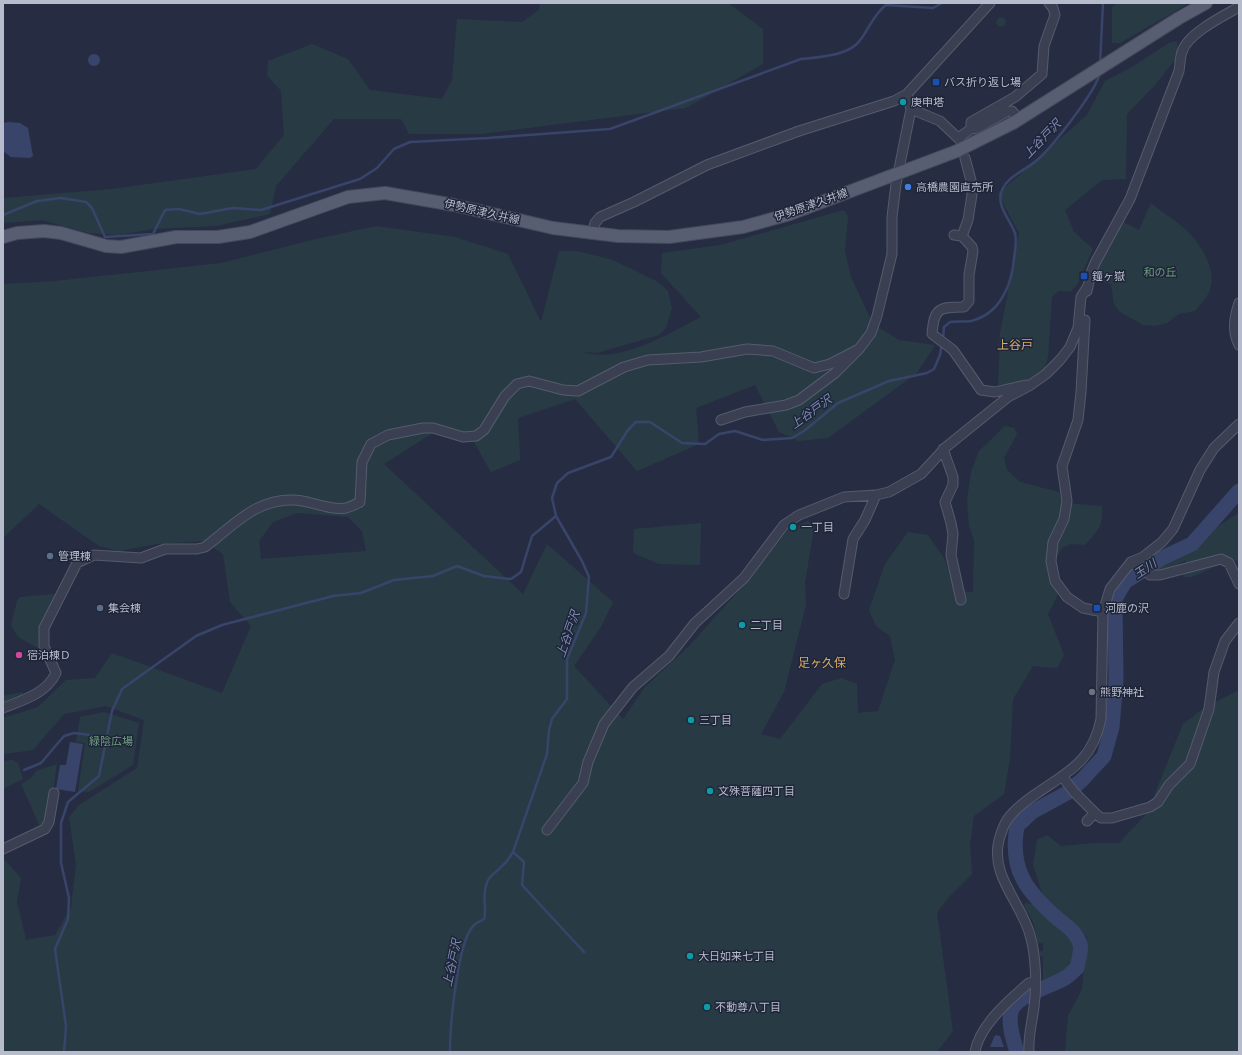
<svg xmlns="http://www.w3.org/2000/svg" width="1242" height="1055" viewBox="0 0 1242 1055" font-family="Rubik,'Noto Sans JP',sans-serif">
<style>
.green{fill:#283b44;fill-rule:evenodd}
.water{fill:#39446a}
.lines{fill:none;stroke-linecap:round;stroke-linejoin:round}
.stream{stroke:#39446a;stroke-width:2.5}
.river{stroke:#39446a;stroke-width:15}
.minor-casing{stroke:#555b6d;stroke-width:11}
.major-casing{stroke:#44495c;stroke-width:14}
.minor{stroke:#3a4052;stroke-width:9}
.major{stroke:#585e72;stroke-width:12}
.major-bridge-casing{stroke:#44495c;stroke-width:14;stroke-linecap:butt}
.major-bridge{stroke:#585e72;stroke-width:12}
.transit-dot{fill:#1a4fb4;stroke:#1f2538;stroke-width:1.5}
.culture-dot{fill:#0f9aa8;stroke:#1f2538;stroke-width:1.5}
.shop-dot{fill:#3f7fe0;stroke:#1f2538;stroke-width:1.5}
.service-dot{fill:#5c6f8a;stroke:#1f2538;stroke-width:1.5}
.hotel-dot{fill:#d1479c;stroke:#1f2538;stroke-width:1.5}
.worship-dot{fill:#6b7280;stroke:#1f2538;stroke-width:1.5}
.labels{text-anchor:middle;dominant-baseline:central;stroke-width:3;stroke-linejoin:round;paint-order:stroke}
.poi-label{font-size:11px;fill:#b7bccc;stroke:#1f2538;text-anchor:start}
.street-label{font-size:11px;fill:#b7bccc;stroke:#1f2538}
.park-label{font-size:11px;fill:#6e9e81;stroke:#1f2538}
.water-label{font-size:12px;font-style:italic;fill:#7d8bb4;stroke:#1f2538}
.neighbourhood-label{font-size:12px;fill:#daac65;stroke:#1f2538}
</style>
<rect width="100%" height="100%" fill="#262d43"/>
<path class="green" d="M540,3H728L763,29V64L686,108L481,134H409L401,119H334L276,186L270,214L216,226L154,229L118,235L89,233L42,220L3,223V198L112,189L256,169L284,135L281,91L267,75L268,61L312,44L348,59L370,90L442,99L452,80L457,19L522,22L539,10Z
M1116,3H1189L1120,43H1112V8Z
M996.5 22a4.5 4.5 0 1 1 9 0a4.5 4.5 0 1 1-9 0Z
M1177,41L1178,56L1155,85L1127,114L1126,179L1102,180L1065,210L1074,232L1093,249L1077,285L1071,291H1058L1052,297L1048,357L1040,384L1013,398L998,388L1000,334L1019,233L998,194L1087,115L1105,81L1132,67L1169,43Z
M1151,203C1161,212 1172,218 1183,227C1199,241 1220,271 1208,294C1205,300 1199,306 1195,311L1179,314L1167,323L1155,326L1143,325L1120,312L1114,304L1111,284L1094,280L1095,272L1121,221L1139,230Z
M844,210L848,216L845,251L851,277L873,324L899,340L935,345L917,373L828,438L799,441L779,432L755,385L696,408L699,444L637,471L575,399L518,418L520,460L491,472L474,442L462,433L431,434L384,464L523,594L547,544L613,602L601,627L574,666L623,719L645,687L689,646L752,576L789,529L808,521L814,527L805,583L806,605L784,692L761,734L780,739L822,684L841,678L857,684L858,713L878,711L895,660L890,636L876,626L869,610L885,564L908,532L928,535L944,558L956,591L973,592L974,540L969,526L967,500L971,472L979,451L1005,426L1014,428L1017,434L1004,458L1007,470L1020,482L1059,492L1064,503L1102,506C1104,526 1097,531 1085,545L1070,544L1062,548L1055,560C1062,585 1061,591 1048,614L1064,655L1057,668L1033,666L1013,699L1010,758L1004,794L974,816L970,844L972,874L947,899L937,913L953,1031L937,1052H3V858L21,878L17,902L26,940L55,935L71,907L76,864L69,817L79,805L137,768L144,720L106,706L64,714L33,750L3,754V718L38,707L66,680L95,678L112,653L222,693L251,626L230,602L223,554L203,541L157,544L119,551L99,546L39,504L3,538V284L55,281L222,263L316,239L376,226L455,237L508,254L541,322L559,251H577L613,260L658,282L668,291L672,308L666,328L659,335L597,353L582,352C621,364 667,334 701,317L661,273L662,253L720,245ZM297,513L348,517L362,531L366,551L261,559L259,541L273,522Z
M1239,513V560L1223,563L1192,577H1184L1183,573L1186,560L1160,573L1155,568L1158,562L1184,549L1202,536Z
M701,523L700,565L659,564L633,553L634,529Z
M55,594L40,624L38,648L18,637L11,626L17,601L20,597Z
M1239,690V1052H1065L1068,1016L1082,989L1087,937L1072,921L1044,898L1033,865L1037,840L1047,835L1061,846L1094,843H1119L1147,813L1183,724L1204,708Z
M23,692V695L3,702V696Z
M104,712L139,723L133,765L89,792L78,791L85,743L76,742L80,717Z
M13,760L18,763L23,779L3,789V761Z
M57,764L49,817L41,829L21,784L31,778L36,771Z
M1025,903L1037,905L1054,922L1066,928L1075,941L1070,972L1059,979L1043,983V957L1040,956V951H1043V943H1038L1033,922L1024,906Z"/>
<path class="water" d="M88 60a6 6 0 1 1 12 0a6 6 0 1 1-12 0Z
M9,122L20,123L28,128L33,156L30,158L11,157L4,152L3,123Z
M70,742L83,744L75,792L56,789L60,765H66Z
M996,1035L1000,1036L1004,1047H990L994,1037Z"/>
<g class="lines">
<path class="stream" d="M1100,64L1103,3
M3,215L37,201L61,198L86,202L92,208L105,237L153,234L165,210L179,209L200,214L233,208L261,210L360,179L377,168L394,149L410,142L488,138L610,129L801,59C820,57 850,56 861,39C870,27 874,14 886,5L933,8L942,3
M943,339L944,327L950,322C956,321 965,322 971,321C1000,314 1012,285 1014,258C1015,251 1017,240 1015,233C1010,219 994,204 1003,188C1009,176 1025,170 1036,161C1051,149 1096,91 1100,73
M24,770L41,763L64,736L74,733L107,737
M513,852L524,862L522,885L584,952
M64,1052L66,1026L55,949L68,919L69,898L61,863V823L68,802L99,776L112,711L122,689L196,636L222,625L333,596L361,593L394,580L433,576L457,566L484,576L511,579L521,572L532,536L556,516
M450,1052C450,1028 457,941 474,925C476,923 481,921 484,919C487,909 483,901 485,891C487,874 495,875 504,864C508,861 510,856 513,852L547,754L549,730L552,719L567,699V659L586,613L589,577L582,561L556,516L552,498L557,483L568,473L611,457L628,430L636,422H650L682,443L705,444L719,434L735,431L763,440L792,438L804,431L838,403L889,381L927,373L934,369L940,355L942,343"/>
<path class="river" d="M1017,1052C1013,1040 1007,1021 1012,1009C1018,995 1052,986 1065,978C1070,975 1073,971 1077,968C1078,961 1082,950 1080,944C1077,933 1067,926 1058,919C1027,892 1009,870 1017,826L1032,812L1067,793L1082,780L1104,756L1112,727L1116,680L1115,599L1125,582L1162,558L1192,544L1239,491"/>
<defs>
<path id="minor" d="M911,109L940,121L960,140
M971,129V122L1015,97L1042,74L1044,46L1055,15L1053,8L1049,3
M958,138L971,129L977,128L1008,111H1012L1019,120
M592,234L595,223L600,217L634,202L707,165L799,131L894,101L907,94L990,3
M954,235L962,236L972,247L973,251L969,275V301L964,307C939,307 934,308 932,334L953,350L981,390L995,392L1026,385
M962,236L968,220L973,188L965,158
M1087,291L1091,273L1095,263L1130,199L1179,71C1180,65 1180,58 1182,52C1187,34 1223,16 1239,7
M1239,303C1234,318 1232,331 1239,345
M1085,320L1081,392L1078,420L1062,466L1067,501L1064,519L1053,542L1051,561L1055,581L1067,597L1083,608L1103,612
M721,420L745,412L786,405L799,400L835,373L859,349L871,333L877,316L892,254V217L896,184L911,109L907,94
M943,449L953,477V485L945,502L951,523L953,534L951,555L961,600
M1131,562L1150,575H1160L1221,559L1229,563L1239,584
M844,594L853,539L865,520L876,495
M3,708C23,700 46,694 56,673L44,646V628L77,563L94,555L141,558L165,549H197L205,547C233,526 256,498 295,500C312,501 330,511 346,508C351,507 356,504 360,502L362,462L371,444L388,435L423,428H433L463,437L476,436L484,430L505,396L517,384L529,381L563,390L578,391L624,367L648,360L701,357L747,349L773,351L814,368L830,364L859,349
M1062,776L1074,792L1095,813L1087,821
M1095,813L1101,818H1112L1150,807L1158,802L1169,785L1190,764L1209,709L1214,672L1225,641L1239,623
M547,830L583,783L588,762L604,724L633,687L669,656L695,623L744,578L784,525L799,515L844,497L876,495L889,492L921,474L946,447L1008,397L1029,386L1046,374L1060,360L1070,347L1078,328L1081,297L1088,286
M3,849L45,829L49,822L54,793
M975,1052C979,1026 1010,999 1029,983L1034,982
M1029,1052C1028,1036 1032,1023 1034,1007C1037,986 1036,955 1030,935C1021,902 990,876 999,840C1001,833 1003,826 1007,820C1014,810 1023,803 1033,796C1067,772 1092,763 1101,719L1103,612L1110,589L1131,562L1143,557L1162,542L1173,529L1200,470L1214,448L1239,424"/>
<path id="major" d="M1013,123L1179,18L1206,3
M3,237L17,233L44,231L61,233L106,246L121,247L176,237H218L250,232L348,197L385,193L454,205L553,228L618,236L669,237L743,227L790,214L957,151"/>
</defs>
<use href="#minor" class="minor-casing"/>
<use href="#major" class="major-casing"/>
<use href="#minor" class="minor"/>
<use href="#major" class="major"/>
<defs>
<path id="major-bridge" d="M957,151L1013,123"/>
</defs>
<use href="#major-bridge" class="major-bridge-casing"/>
<use href="#major-bridge" class="major-bridge"/>
</g>
<g class="transit-dot">
<rect x="932" y="78" width="8" height="8" rx="2"/>
<rect x="1080" y="272" width="8" height="8" rx="2"/>
<rect x="1093" y="604" width="8" height="8" rx="2"/>
</g>
<g class="culture-dot">
<circle cx="903" cy="102" r="4"/>
<circle cx="793" cy="527" r="4"/>
<circle cx="742" cy="625" r="4"/>
<circle cx="691" cy="720" r="4"/>
<circle cx="710" cy="791" r="4"/>
<circle cx="690" cy="956" r="4"/>
<circle cx="707" cy="1007" r="4"/>
</g>
<circle class="shop-dot" cx="908" cy="187" r="4"/>
<g class="service-dot">
<circle cx="50" cy="556" r="4"/>
<circle cx="100" cy="608" r="4"/>
</g>
<circle class="hotel-dot" cx="19" cy="655" r="4"/>
<circle class="worship-dot" cx="1092" cy="692" r="4"/>
<g class="labels">
<g class="poi-label">
<text x="944" y="82">バス折り返し場</text>
<text x="911" y="102">庚申塔</text>
<text x="916" y="187">高橋農園直売所</text>
<text x="1092" y="276">鐘ヶ嶽</text>
<text x="801" y="527">一丁目</text>
<text x="58" y="556">管理棟</text>
<text x="108" y="608">集会棟</text>
<text x="1105" y="608">河鹿の沢</text>
<text x="750" y="625">二丁目</text>
<text x="27" y="655">宿泊棟Ｄ</text>
<text x="1100" y="692">熊野神社</text>
<text x="699" y="720">三丁目</text>
<text x="718" y="791">文殊菩薩四丁目</text>
<text x="698" y="956">大日如来七丁目</text>
<text x="715" y="1007">不動尊八丁目</text>
</g>
<g class="street-label">
<text transform="translate(811 205) rotate(-19)">伊勢原津久井線</text>
<text transform="translate(482 212) rotate(13)">伊勢原津久井線</text>
</g>
<g class="park-label">
<text x="1160" y="272">和の丘</text>
<text x="111" y="741">緑陰広場</text>
</g>
<g class="water-label">
<text transform="translate(1042 139) rotate(-46)">上谷戸沢</text>
<text transform="translate(811 412) rotate(-36)">上谷戸沢</text>
<text transform="translate(1145 569) rotate(-33)">玉川</text>
<text transform="translate(568 634) rotate(-71)">上谷戸沢</text>
<text transform="translate(452 963) rotate(-78)">上谷戸沢</text>
</g>
<g class="neighbourhood-label">
<text x="1015" y="345">上谷戸</text>
<text x="822" y="663">足ヶ久保</text>
</g>
</g>
<rect width="1242" height="1055" fill="none" stroke="#b7bccc" stroke-width="8"/>
</svg>
